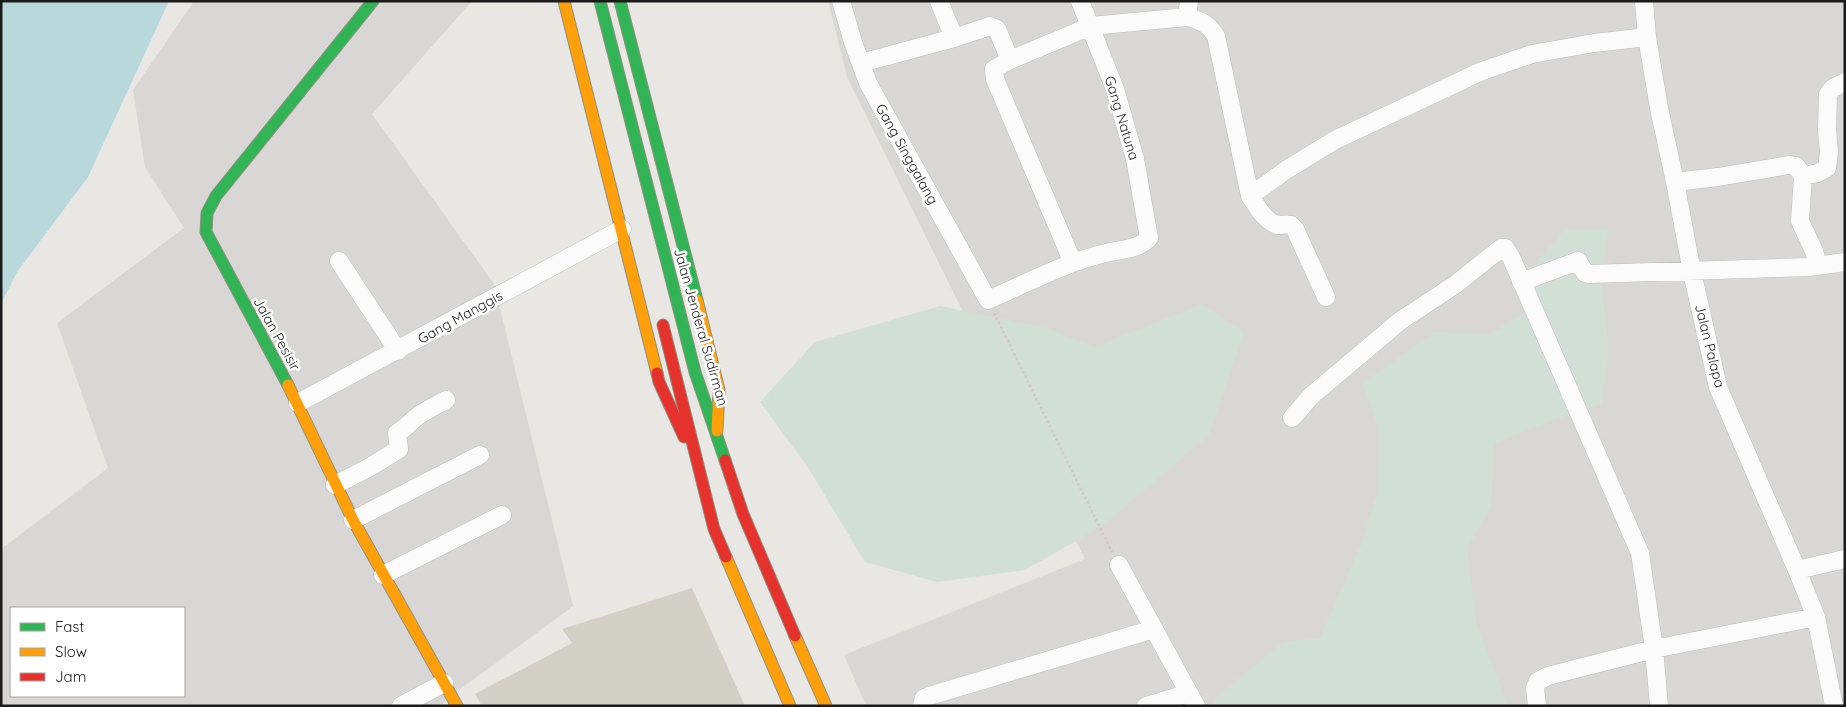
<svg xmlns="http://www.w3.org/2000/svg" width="1846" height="707" viewBox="0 0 1846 707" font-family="Quicksand,sans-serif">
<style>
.residential{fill:#d8d7d5;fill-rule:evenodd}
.construction{fill:#d2d0c6}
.wetland{fill:#d2dfd6}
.water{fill:#b8d8dc}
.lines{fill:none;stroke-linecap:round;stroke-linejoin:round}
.street-casing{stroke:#c0bfbe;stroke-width:19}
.fast-casing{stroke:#92917e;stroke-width:13}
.slow-casing{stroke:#92917e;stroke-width:13}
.jam-casing{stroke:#92917e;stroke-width:13}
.path{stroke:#d4c6c5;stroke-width:2.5;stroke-dasharray:2.5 2.5;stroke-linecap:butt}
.street{stroke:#fcfbfb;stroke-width:18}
.fast{stroke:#30b455;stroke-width:11}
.slow{stroke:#ff9f0a;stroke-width:11}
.jam{stroke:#e5322d;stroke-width:11}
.labels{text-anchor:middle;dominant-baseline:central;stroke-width:5;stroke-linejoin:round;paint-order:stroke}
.street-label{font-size:14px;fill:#1b1b1b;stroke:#fff}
</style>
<rect width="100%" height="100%" fill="#e9e7e4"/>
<path class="residential" d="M194,1H472L372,114L494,284L573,606L447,699L440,706H1V549L108,468L57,323L184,228L145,167L133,90ZM11,608H184V696H11Z
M828,1H1845V706H866L844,655L1085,559L847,77Z"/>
<path class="construction" d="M692,588L745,706H482L475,694L572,643L562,629Z"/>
<path class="wetland" d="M1565,229H1608L1601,279L1609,351L1601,404L1553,420L1494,444L1491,507L1467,548L1476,622L1508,706H1214L1216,697L1284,642L1320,638L1361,545L1378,492L1379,430L1363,383L1435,332L1490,334L1529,310L1539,259Z
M1202,304L1244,332L1209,435L1102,526L1025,570L937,582L865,562L809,469L760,402L815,342L940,306L1043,327L1094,347Z"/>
<path class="water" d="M1,1H169L88,177L17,272L1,304Z"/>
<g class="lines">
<defs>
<path id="street" d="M841,1L853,42L868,83L988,300C1027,283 1068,261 1110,252C1123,249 1139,249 1149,238L1135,159L1115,89L1080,1
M939,1L954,38
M1644,1L1647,37L1659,108L1675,182L1692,272L1718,387L1797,570L1816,617L1834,706
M1187,17L1189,1
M1010,60L994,69L995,79L1073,263
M861,63L954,38L990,26L997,29L1010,60L1091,26L1187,17C1200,20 1209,24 1216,36L1250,196C1257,206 1265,222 1278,225C1282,225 1286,224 1291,225L1295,229L1326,297
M1803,176L1800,221L1814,251L1818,266
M1675,182L1718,177L1789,165L1796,166L1803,176L1818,173L1827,168L1829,152L1827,130L1828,94L1833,88L1845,82
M1250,196L1286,170L1335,140L1482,71L1532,54L1594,43L1647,37
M339,261L398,351
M1521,282L1578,261L1585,273L1589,274L1808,267L1845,262
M298,403L622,229
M1292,418L1311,396L1400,321L1456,284L1501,248H1505L1511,257L1640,553L1654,649L1659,706
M335,485L370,467L399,449L397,433C406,428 405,427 412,421C421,412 435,406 446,400
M353,520L480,455
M1119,565L1196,706
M1797,570L1845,559
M383,575L502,515
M401,706L444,683
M922,706L924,698L929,696L1154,629
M1146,706L1189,693
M1537,706L1535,688L1538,681L1548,676L1654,649L1816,617"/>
<path id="fast" d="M600,1L695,372L725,460
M620,1L697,300
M288,385L206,232L207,213L216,196L373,1"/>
<path id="slow" d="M564,1L657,373
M697,300L719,390L717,431
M288,385L353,520L457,706
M726,557L790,706
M795,636L826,706"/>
<path id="jam" d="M663,325L714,529L726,557
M657,373L659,382L684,437
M725,460L743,514L795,636"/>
</defs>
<use href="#street" class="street-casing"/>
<use href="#fast" class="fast-casing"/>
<use href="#slow" class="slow-casing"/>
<use href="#jam" class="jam-casing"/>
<path class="path" d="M994,313L1112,552"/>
<use href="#street" class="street"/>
<use href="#fast" class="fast"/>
<use href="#slow" class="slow"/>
<use href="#jam" class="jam"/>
</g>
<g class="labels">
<g class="street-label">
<text transform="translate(1122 118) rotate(73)">Gang Natuna</text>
<text transform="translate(907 154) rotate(61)">Gang Singgalang</text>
<text transform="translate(460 317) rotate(-29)">Gang Manggis</text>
<text transform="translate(701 327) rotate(74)">Jalan Jenderal Sudirman</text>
<text transform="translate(277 334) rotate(61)">Jalan Pesisir</text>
<text transform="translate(1710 346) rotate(76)">Jalan Palapa</text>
</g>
</g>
<rect width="1846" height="707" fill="none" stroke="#1b1b1b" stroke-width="5"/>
<rect x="10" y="607" width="175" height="90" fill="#ffffff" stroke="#a4a4a4"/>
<rect x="20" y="623" width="25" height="8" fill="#30b455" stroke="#a4a4a4"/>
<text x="55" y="632" font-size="15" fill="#1b1b1b">Fast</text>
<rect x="20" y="648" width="25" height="8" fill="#ff9f0a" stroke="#a4a4a4"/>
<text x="55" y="657" font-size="15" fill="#1b1b1b">Slow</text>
<rect x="20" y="673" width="25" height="8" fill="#e5322d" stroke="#a4a4a4"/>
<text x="55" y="682" font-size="15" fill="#1b1b1b">Jam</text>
</svg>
